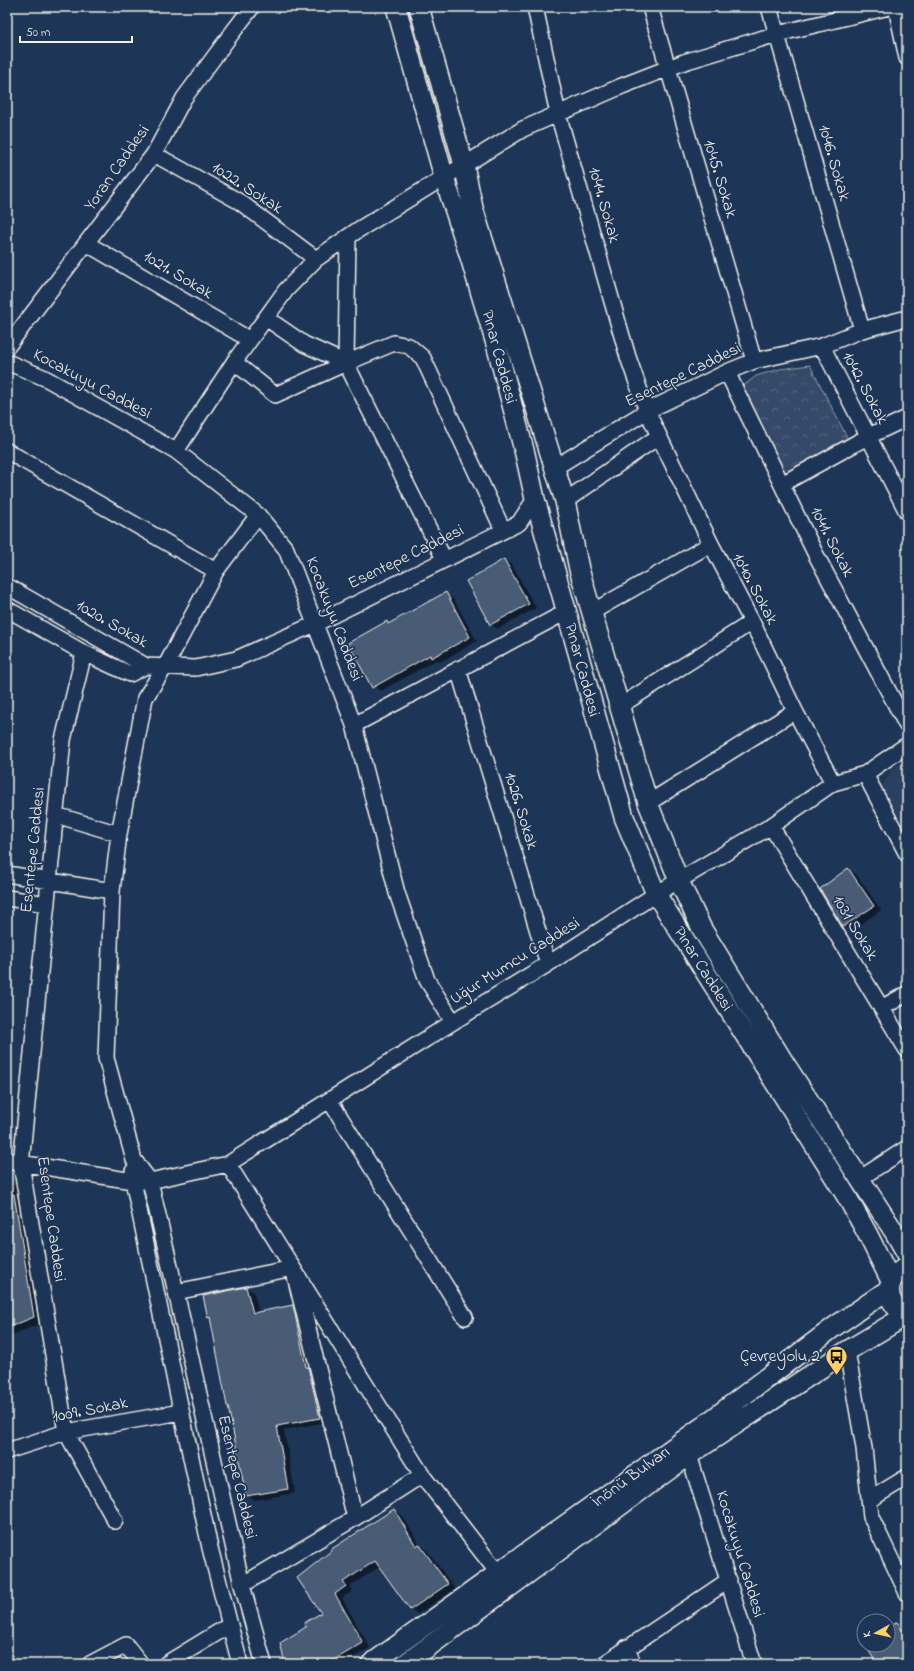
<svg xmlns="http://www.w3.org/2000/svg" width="914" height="1671" viewBox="0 0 914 1671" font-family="'Indie Flower',sans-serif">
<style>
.built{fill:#2a4060}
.park{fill:url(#park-crowns);stroke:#949ea8}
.shadow{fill:#0007}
.building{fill:#485b74;stroke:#f4f1e8}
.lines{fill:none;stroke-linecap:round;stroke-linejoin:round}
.minor-casing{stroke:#f4f1e8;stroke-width:18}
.major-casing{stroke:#f4f1e8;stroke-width:22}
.minor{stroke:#1d3557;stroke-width:15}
.major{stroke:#1d3557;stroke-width:19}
.labels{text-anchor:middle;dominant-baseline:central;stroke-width:3.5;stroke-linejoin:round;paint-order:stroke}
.street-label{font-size:17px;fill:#f4f1e8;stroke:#1d3557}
.poi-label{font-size:17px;fill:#f4f1e8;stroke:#1d3557;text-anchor:end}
</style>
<defs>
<pattern id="park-crowns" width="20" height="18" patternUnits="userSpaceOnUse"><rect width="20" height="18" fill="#354a67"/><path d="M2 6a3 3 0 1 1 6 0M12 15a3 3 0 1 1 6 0" fill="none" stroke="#53657d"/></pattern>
</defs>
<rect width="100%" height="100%" fill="#1d3557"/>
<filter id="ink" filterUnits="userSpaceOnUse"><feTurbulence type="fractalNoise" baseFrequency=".025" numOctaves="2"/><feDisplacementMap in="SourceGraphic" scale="8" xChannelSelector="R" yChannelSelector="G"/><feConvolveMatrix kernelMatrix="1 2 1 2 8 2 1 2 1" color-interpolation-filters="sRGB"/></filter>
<g filter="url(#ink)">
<path class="built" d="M907,760V831L882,786L892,769Z"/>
<path class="park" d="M810,365L850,443L787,476L742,387L756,376L780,369Z"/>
<path class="shadow" d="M504,560L512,565L536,608L498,629L491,625L467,581Z
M446,594L453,598L477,641L440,662L436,660L381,691L373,687L386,622L390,625Z
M907,777V785L903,779Z
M848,870L856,874L881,910L852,931L844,927L821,889Z
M7,1184H11L22,1190L44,1322L7,1337Z
M246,1288L254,1292L259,1313L293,1306L300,1311L327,1422L284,1430L295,1493L255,1500L247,1495L211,1319L209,1317L204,1296Z
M394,1510L402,1515L420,1545L427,1550L455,1589L418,1614L411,1610L381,1566L350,1586L353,1591L342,1598L370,1648L341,1664H286L308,1628L323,1614L298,1578Z
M897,1623L905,1628L907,1631V1664H878L866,1645H888V1629Z"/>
<path class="building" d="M504,559L529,604L490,625L466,581Z
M446,592L470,637L431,658L430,655L372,688L348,643L387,621L388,624Z
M848,868L874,906L843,927L820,889Z
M14,1194L34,1317L7,1328V1195Z
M246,1287L253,1313L293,1305L306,1367H308L320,1418L277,1426L288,1489L246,1496L228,1406H227L210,1317L208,1318L203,1296Z
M394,1509L416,1546L419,1544L448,1584L410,1610L375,1561L343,1582L346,1586L335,1594L363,1643L327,1664H285L280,1643L306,1627L304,1623L321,1613L297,1578L331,1551L330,1550Z
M897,1622L907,1637V1664H877L865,1645H888V1628Z"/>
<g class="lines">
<defs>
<path id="minor" d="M535,7L558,114L628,357L647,411L711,544L752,622L795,711L833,783
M650,7L754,361
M769,7L862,330
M896,7L907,58
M154,154L240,202L316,259
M86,243L250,340
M266,318L304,344L346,363L444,559
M822,346L907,512
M7,347L154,154L184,98L229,37L252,7
M7,362L45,378L176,451L258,515L286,549L354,725L397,893L427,980L453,1022
M234,362L275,395L346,363L394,343L409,346L423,358L503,530
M346,363L348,237
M727,372L815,553L907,726
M7,451L216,571
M176,451L234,362L286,290L316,259L358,230L523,129L622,86L684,62L777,34L889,7
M554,468L647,411L727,372L754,361L822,346L862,330L907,318
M782,484L869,436L907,418
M565,501L659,436
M258,515L216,571L165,667L145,698L119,834L112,891L106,1058L134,1160L150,1181L176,1292L242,1585L264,1664
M7,586L146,666L196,668L236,659L315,624L519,523L535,499
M7,609L84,653L130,674L146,666
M592,612L711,544
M84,653L63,740L21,1164L66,1432L115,1521
M458,669L548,964
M620,706L752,622
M354,725L566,612
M865,774L907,854
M648,803L795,711
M56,815L119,834
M771,826L907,1050
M7,874L112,891
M7,898L47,904
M881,1008L907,994
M330,1101L465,1317
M7,1161L133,1181H150L228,1164L453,1022L548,964L656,894L771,826L833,783L865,774L907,745
M228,1164L422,1475L498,1573
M133,1171V1181L210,1548L240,1664
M859,1179L907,1148
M176,1292L293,1268L355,1518
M847,1351L864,1448L871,1517L907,1593
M7,1451L66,1432L181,1412
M689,1455L754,1664
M871,1499L907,1477
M242,1585L355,1518L422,1475
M627,1647L633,1664
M90,1664L126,1645L141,1664
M166,1664L230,1625
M604,1664L729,1580"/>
<path id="major" d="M396,7L444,177L470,257L496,344L525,454L535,499L624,817L656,894L847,1197L867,1233L891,1281
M419,7L464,165L473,208L565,501L579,569L648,803L679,881L702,929L785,1064L895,1233L907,1254
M907,1267C883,1278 884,1304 907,1315
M371,1664L702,1427L834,1327L889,1289
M405,1664L689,1455L847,1351L907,1315"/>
</defs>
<use href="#minor" class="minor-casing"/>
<use href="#major" class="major-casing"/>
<use href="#minor" class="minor"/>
<use href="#major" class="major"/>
</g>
</g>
<defs>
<symbol id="bus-pin" viewBox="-11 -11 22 30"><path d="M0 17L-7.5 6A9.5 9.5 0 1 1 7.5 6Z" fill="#ffd166" stroke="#1d3557"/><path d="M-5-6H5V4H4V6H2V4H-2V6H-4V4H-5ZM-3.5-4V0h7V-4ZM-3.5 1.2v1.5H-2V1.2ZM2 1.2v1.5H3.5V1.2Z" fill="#111"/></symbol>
</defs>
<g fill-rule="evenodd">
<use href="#bus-pin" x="824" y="1344" width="25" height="34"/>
</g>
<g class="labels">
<g class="street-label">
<text transform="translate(834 163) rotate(74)">1046. Sokak</text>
<text transform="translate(117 168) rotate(-55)">Yoran Caddesi</text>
<text transform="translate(720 179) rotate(73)">1045. Sokak</text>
<text transform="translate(247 188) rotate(33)">1022. Sokak</text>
<text transform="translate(604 205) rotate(74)">1044. Sokak</text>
<text transform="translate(178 275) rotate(31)">1021. Sokak</text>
<text transform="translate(499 357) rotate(75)">Pınar Caddesi</text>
<text transform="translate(683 375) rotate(-26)">Esentepe Caddesi</text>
<text transform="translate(92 384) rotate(28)">Kocakuyu Caddesi</text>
<text transform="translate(865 388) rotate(62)">1042. Sokak</text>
<text transform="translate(832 542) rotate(63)">1041. Sokak</text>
<text transform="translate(406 557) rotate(-26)">Esentepe Caddesi</text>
<text transform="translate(755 589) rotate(62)">1040. Sokak</text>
<text transform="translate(334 619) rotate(69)">Kocakuyu Caddesi</text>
<text transform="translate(112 624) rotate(30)">1020. Sokak</text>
<text transform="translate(582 670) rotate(75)">Pınar Caddesi</text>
<text transform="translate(521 811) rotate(73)">1026. Sokak</text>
<text transform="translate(33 850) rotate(-84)">Esentepe Caddesi</text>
<text transform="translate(855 928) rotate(59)">1031 Sokak</text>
<text transform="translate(515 961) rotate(-32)">Uğur Mumcu Caddesi</text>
<text transform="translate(703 969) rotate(58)">Pınar Caddesi</text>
<text transform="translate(51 1219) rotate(82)">Esentepe Caddesi</text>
<text transform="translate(90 1410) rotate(-11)">1009. Sokak</text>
<text transform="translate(237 1477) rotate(77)">Esentepe Caddesi</text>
<text transform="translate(631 1477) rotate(-36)">İnönü Bulvarı</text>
<text transform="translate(740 1554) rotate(73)">Kocakuyu Caddesi</text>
</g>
<g class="poi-label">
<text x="820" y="1356">Çevreyolu 2</text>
</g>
</g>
<rect width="914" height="1671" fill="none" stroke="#1d3557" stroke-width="24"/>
<rect x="12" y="12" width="890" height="1647" fill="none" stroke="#f4f1e8" stroke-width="1.5" filter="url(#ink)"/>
<g transform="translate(876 1633) rotate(262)"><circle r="19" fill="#1d3557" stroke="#738091"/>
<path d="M0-3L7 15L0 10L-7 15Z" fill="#ffd166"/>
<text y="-6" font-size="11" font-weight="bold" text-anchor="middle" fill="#f4f1e8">K</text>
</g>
<path d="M20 36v6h112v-6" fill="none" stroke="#f4f1e8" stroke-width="2"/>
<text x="26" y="36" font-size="12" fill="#f4f1e8" stroke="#1d3557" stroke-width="3" paint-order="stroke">50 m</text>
</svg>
